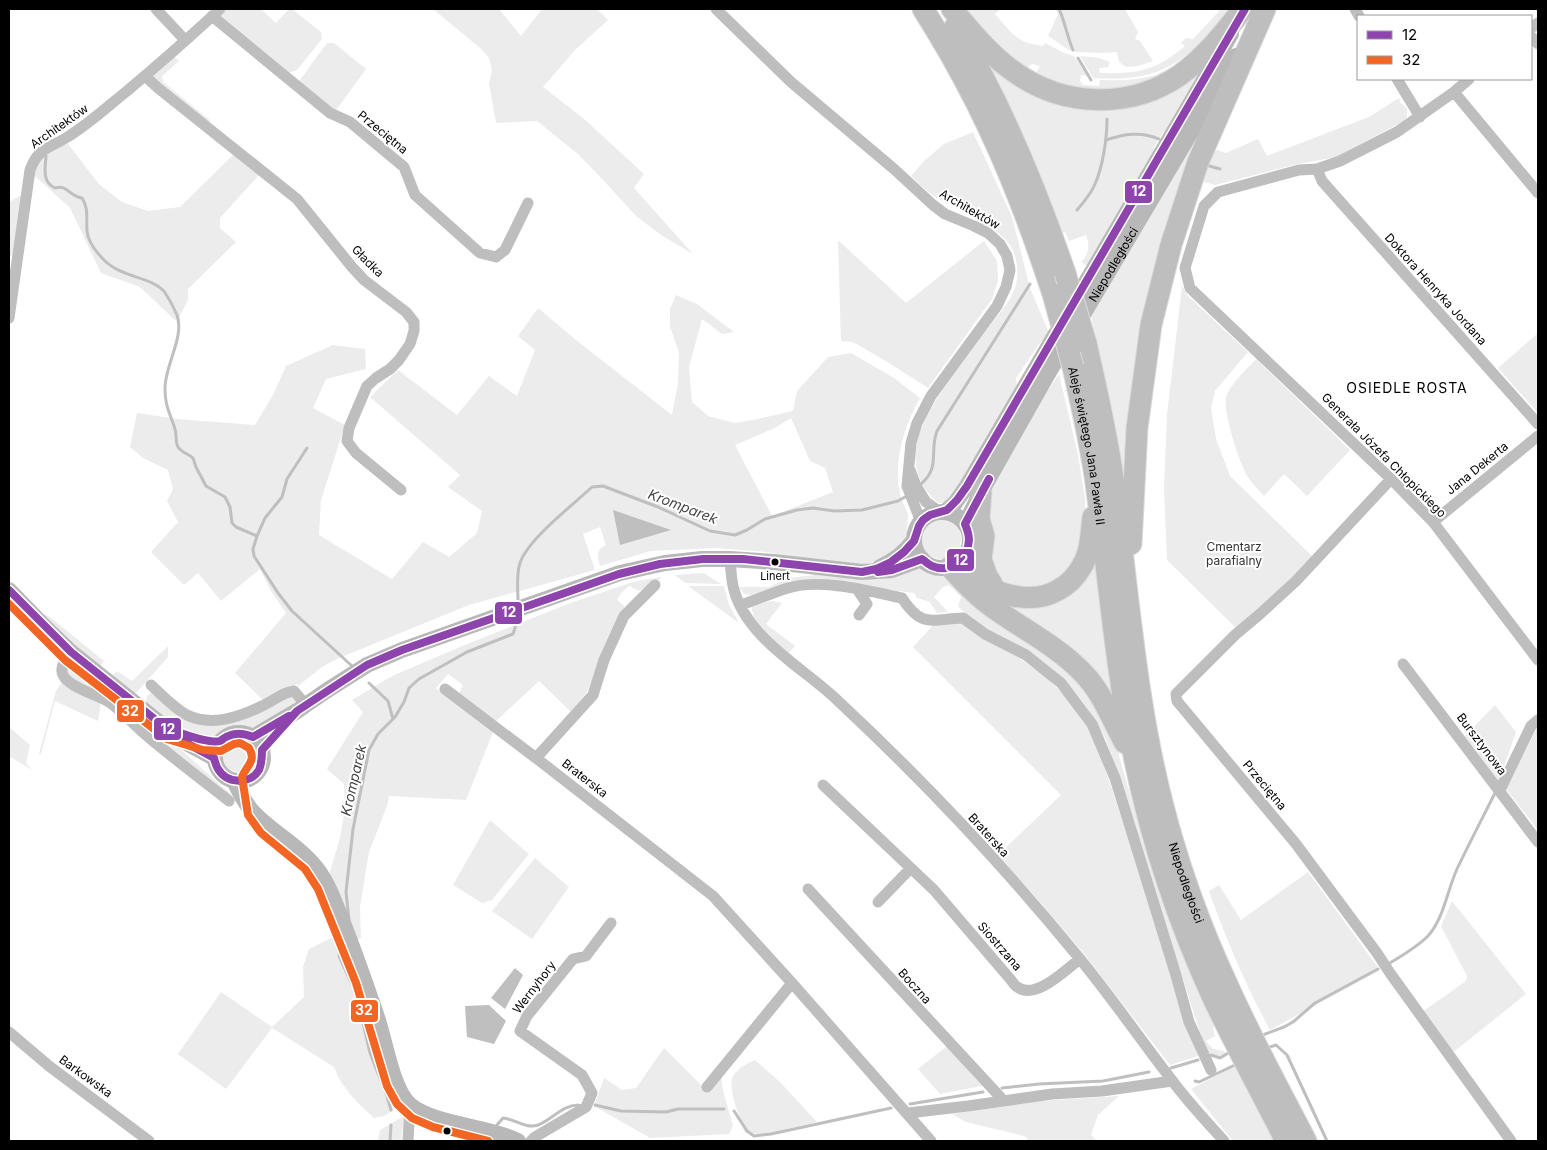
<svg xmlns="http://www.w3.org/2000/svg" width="1547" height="1150" viewBox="0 0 1547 1150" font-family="Inter,sans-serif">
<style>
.green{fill:#ececec;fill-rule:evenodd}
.water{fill:#bfbfbf}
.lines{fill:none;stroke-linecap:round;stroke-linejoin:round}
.stream{stroke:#bfbfbf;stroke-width:3}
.highway-casing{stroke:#dbdbdb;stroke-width:23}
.street{stroke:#bebebe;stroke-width:11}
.secondary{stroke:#b8b8b8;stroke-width:16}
.highway{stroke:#bebebe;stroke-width:21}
.highway-bridge-casing{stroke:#dbdbdb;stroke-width:23;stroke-linecap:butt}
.highway-bridge{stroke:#bebebe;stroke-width:21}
.bus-1-casing{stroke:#fff;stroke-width:11}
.bus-2-casing{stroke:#fff;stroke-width:11}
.bus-1{stroke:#8e44ad;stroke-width:8}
.bus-2{stroke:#f26522;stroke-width:8}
.bus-dot{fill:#000;stroke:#fff;stroke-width:2}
.labels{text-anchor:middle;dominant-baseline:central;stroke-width:4;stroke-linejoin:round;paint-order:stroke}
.bus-label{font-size:11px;fill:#000;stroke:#fff}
.street-label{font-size:12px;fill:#000;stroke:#fff}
.park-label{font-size:12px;fill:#333;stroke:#fff}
.neighbourhood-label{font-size:14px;letter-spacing:1px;fill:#000;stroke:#fff}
.water-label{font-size:14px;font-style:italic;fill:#444;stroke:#fff}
.line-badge{stroke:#fff;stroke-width:2}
.badge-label{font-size:14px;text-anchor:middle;font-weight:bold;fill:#fff}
</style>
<rect width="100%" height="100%" fill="#fff"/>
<path class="green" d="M224,9H261L276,23L289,9H292L321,32L322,39L297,70L289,73L219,18Z
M433,9H499L521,36L542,9H597L608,20L575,50L543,87L583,118L644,174L634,188L693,254L661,235L636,216L604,181L579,155L537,121L496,123L489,83L492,70L489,58L480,48Z
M963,9H1001L995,14C1012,33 1016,43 1043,46L1045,43L1064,53L1074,56L1087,76L1081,75L1080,81L1083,85L1099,86L1100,80C1119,81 1137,80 1156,75L1157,78H1159L1157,74C1188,61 1212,36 1231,9H1237C1186,76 1123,119 1038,81L1039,78L1034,76L1040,66L1032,64L1025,70C1001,52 982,32 963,9Z
M1056,9H1125L1138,32L1135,39L1140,41L1153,61L1138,66L1126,67L1119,62L1117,52L1099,53L1077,52L1069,50L1048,36L1058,14Z
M1221,9H1229C1188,61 1163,83 1093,78L1080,56L1099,58L1110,62L1108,67L1099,68L1100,73C1137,74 1156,71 1185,46L1181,43L1186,38L1193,39Z
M327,43H334L366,69L334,113L299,81Z
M983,52L1093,105L1213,52L1168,134L1163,132L1154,148L1158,151L1089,267L1081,262C1089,255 1090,245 1086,235L1069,241L1065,232L1062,233L1033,160L990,70Z
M174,56L179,61L162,76L163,82L211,121L206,122L154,77V74Z
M1220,95L1184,184L1129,514L1115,424L1091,315Z
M1399,98L1400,102L1407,109V118L1404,121L1336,157L1298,164L1215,185L1200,181L1209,155L1217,150L1226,153L1258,139L1267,156L1369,117Z
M973,132L1012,217L1030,288L1049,333L1039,344L1016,378L1017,385L965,481L945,503H938C892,462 926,412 955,373C967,356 979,340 991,324C1000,313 1012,299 1016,285C1019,273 1017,259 1012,248C1005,235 974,215 961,209C953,205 945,203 937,198C927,192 919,184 911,176L924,161L944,144Z
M64,142L68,144L99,184L122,202L148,211L180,207L234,154L259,175L220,218V228L236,242L188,289V300L177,322L140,287L101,273L70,208L34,175L37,162Z
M23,194L14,254L9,257V202Z
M838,240L906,303L984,241L997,261L998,280L992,299L928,388L889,363L853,342L841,341Z
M1182,286L1188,296L1248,352L1215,391L1211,408L1216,439L1230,476L1313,557L1293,578L1237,629L1167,560L1164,488L1167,415Z
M676,295L697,304L734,332L722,334L702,319L689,367L692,402L708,416L735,423L753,420L793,411L797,391L828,357L851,353L894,378L920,398C904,426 893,462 900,494C902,502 907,509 908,516C908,525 906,535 904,543L881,560L867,564H853L826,562L766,552L716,548L651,551L600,566C597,555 596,550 606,545L600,527L583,534L595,570L469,605L339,658L322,667L298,686L297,684L265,702L235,673L286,613L271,591L260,569L221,601L198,573L184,585L151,552L178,522L167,501L173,489L168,470L143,458L130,447L137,413L177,419L255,425L274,393L286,366L333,345L365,349L366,369L326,379L313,408L345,425L321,500L319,535L392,579L423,542L449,557L477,533L482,511L448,487L460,475L370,397L398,370L457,415L489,376L517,396L535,350L518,336L538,308L576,340L672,415L678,383L679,353L670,326V309ZM791,418L810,461L825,468L833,492L772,516L735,445L775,428Z
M1538,333V413L1498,368Z
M1256,359L1350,450L1307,496L1284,474L1264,496C1259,490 1253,485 1249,479C1240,466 1223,413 1226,398C1229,385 1247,369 1256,359Z
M1059,374L1078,455L1085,498V529L1082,549L1058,582L1032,590L1002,583L992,574L987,496L1044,396Z
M921 539a20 20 0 1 1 40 0a20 20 0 1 1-40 0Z
M1094,555L1115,706L996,597L1028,605Z
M920,566L931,571L945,573L1083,682L1114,739L1145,845L1160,894L1188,967L1215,1025L1213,1027L1215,1036L1206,1041L1213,1049L1224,1051L1226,1054C1217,1058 1211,1056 1205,1048L1106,740C1086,700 1061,671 1022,648C998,633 979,628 958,606L961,597L949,585L943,587L934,597L948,612L937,613L930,602L917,598L914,593L899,591L895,595L792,582L752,595L744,594L739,587H769L788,578L815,575L855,579Z
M704,573L721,584L685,583L675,575Z
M662,577L655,583L639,591L629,586L621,593L617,600L624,606V613L587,692L571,712L539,681L495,722L460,695V691L463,685L448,674L436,688L493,732L466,800L389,796L387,806L369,852L360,907L361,938L355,940L328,878L340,838L345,808L344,784L327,769L363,712L352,700L392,676L467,644L573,602L636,581Z
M688,586H724L729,605L739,623Z
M773,601L782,603L766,624L795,646L789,653C777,643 751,624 752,607L766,602Z
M45,614L49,617H50L104,661L100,666L43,618Z
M963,618L1046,677L1069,700L1087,726L1101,757L1113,792L1198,1056L1170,1065L1085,955L1041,903L998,855L1061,795L913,647L937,621Z
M168,646V657L136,693H133L112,676L117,671L132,681Z
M70,662L178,747L235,798L237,801L234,802L68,675L66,665Z
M62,682L101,702L98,721L55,701L41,754H39L56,691Z
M152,692L206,723L289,695L296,699V702L252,731L237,729L217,736L203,737L179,729L146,702L147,696Z
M1495,705L1516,732L1499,781L1465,736Z
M9,727L30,745L26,763L32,770L9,756Z
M1538,728V830L1506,789L1536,730Z
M223 757a15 15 0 1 1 30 0a15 15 0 1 1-30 0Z
M490,820L529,854L492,900L482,903L453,885Z
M535,858L569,887L532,939L492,911Z
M1308,872L1380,970L1270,1030C1246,986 1226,939 1209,891L1219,885L1241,920Z
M1452,901L1526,994L1451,1054L1422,1012L1466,981L1467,976L1441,926Z
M337,935L339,944L352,975L368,1017L387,1085L398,1107L384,1116L374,1118C357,1102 342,1089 334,1067L272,1028L226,1089L178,1054L221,992L272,1027L304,997L303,967L309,949Z
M947,1046L982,1086L940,1094L918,1069Z
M664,1048L707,1091L721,1076L723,1091L733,1126L729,1134L650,1138L594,1106L604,1078L622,1090L636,1088Z
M755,1060L780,1082L817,1122L765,1134L745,1133C741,1121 727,1088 733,1076C738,1068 746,1064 755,1060Z
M1235,1066L1274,1141H1233L1191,1089Z
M1119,1096L1098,1115L1091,1135L1097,1141H1030L1024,1136L966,1122L952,1114L1039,1101Z
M404,1116L401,1141H378L380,1130Z"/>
<path class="water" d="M613,510L671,530L620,545Z
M515,968L523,975L505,1009L491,998Z
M489,1005L506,1021L494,1044L467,1037L465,1006Z"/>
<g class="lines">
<path class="stream" d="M1059,9C1065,22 1067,36 1073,50
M1078,58L1091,80
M1106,140C1124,134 1141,131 1159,139
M46,156C45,169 42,182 55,188C68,184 68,196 82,198C89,209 86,218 87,231C88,242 96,252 104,260C122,278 149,276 164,291C168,297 174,308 177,315C185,337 164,367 165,389C165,407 170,413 175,429C177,435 175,442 178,447C182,453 189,454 193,458L196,467L206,486L225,497L230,507L232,523L236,527L257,536L253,549L254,556L278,593L292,611L352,666
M1206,165L1220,169
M1077,210C1084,202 1091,194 1095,184C1103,166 1107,138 1107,119
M921,484C941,467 929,451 937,431L1030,284
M257,536L265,518L282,497L287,479L307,448
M518,601C518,588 516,575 520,563C528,539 573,505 592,487L603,486L658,507L710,531L735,535L747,530L765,519L797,510L813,508L834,511L862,510L898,501L905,497
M369,683L388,701L393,719
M349,920L346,892L353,829L369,750L378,734L395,717L404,702L409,688L419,679L467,652L513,634L516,625
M341,945L339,956L356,993L370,1053L387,1096L391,1110
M1390,963C1403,955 1417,947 1428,936C1444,918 1447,891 1457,869C1469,844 1482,819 1495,793
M1260,1036L1284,1027L1293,1022L1315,1003L1378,969
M1267,1048L1276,1045L1287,1055L1327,1141
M1211,1055L1220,1058L1230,1052
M1171,1068L1198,1060
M1195,1081L1199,1082L1237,1064
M1002,1088L1039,1084L1103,1081L1149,1072
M910,1104L983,1092
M595,1105L621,1111L666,1112L678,1109H724
M734,1111L747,1131L754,1136L771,1134L891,1108
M497,1125L503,1118C515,1119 525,1129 538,1125C552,1120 562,1105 578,1105
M390,1141L391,1125"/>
<defs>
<g id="highway">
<path d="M923,9C962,70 995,136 1021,204C1033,234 1043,264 1053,294"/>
<path d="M952,9C971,31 989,54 1013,71C1062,107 1130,110 1180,75C1205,57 1224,33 1243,9"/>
<path d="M955,27C1002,104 1036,188 1065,273"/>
<path id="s2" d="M1086,343C1096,388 1107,433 1113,479C1128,587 1135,697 1162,802C1178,865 1200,926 1227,984C1251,1038 1279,1089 1306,1141"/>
<path id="s3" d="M1073,367C1082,408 1092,449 1097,491C1109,581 1116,672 1135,761C1152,843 1179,924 1214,1000C1237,1048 1262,1094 1286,1141"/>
<path d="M981,492L979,519L984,536L981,559L987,576L992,584"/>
<path d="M1131,544L1137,428L1151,325L1171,245L1198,162L1265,9"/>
<path d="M965,557C967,562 970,568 974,574C991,596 1033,605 1058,590C1068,585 1077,575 1082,566C1091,552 1091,532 1093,517"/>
<path d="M950,567C963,581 975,595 991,606C1022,629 1058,646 1084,674C1103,694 1112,720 1125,743"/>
</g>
</defs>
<use href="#highway" class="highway-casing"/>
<path class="street" d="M156,9L185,40
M716,9L791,82L894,169L933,205L945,214L974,226L988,233L1000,244L1007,256L1010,270L1006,287L997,306L931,396L917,423L911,443L907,486L921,522
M1355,9L1359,16
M212,16L330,113L350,122L404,167L415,195L480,253L496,257L505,250L528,203
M1531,28L1538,23
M1531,36L1538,44
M145,76L158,88L297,199L352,267L364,280L406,312L414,322V331L410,344L399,360L390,369L376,378L367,386L349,428L347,441L356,453L401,490
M1397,79L1420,117
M1469,79L1454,92L1397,132L1340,161L1317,169L1299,170L1218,192L1204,206L1185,268L1190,288L1391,479L1433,522L1538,660
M1454,92L1538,193
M1317,169L1322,181L1538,424
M9,318L30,170C38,147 51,148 69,136C90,123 108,106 127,91C159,64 190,37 220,9
M910,470L916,486L926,502L940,512
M1391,479L1296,581L1260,614L1235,635L1176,694L1177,701L1296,844L1377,953L1390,973L1511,1141
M1433,522L1538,436
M730,559C731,569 731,580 734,590C747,638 802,667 836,699C922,779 1005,867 1080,959C1112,998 1140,1039 1171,1079C1187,1101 1206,1121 1224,1141
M655,585L624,616L604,660L593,695L536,758L713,896L792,983L931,1141
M857,589L867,604L859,615
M741,605C756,600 772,593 788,588C821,578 869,591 902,598C922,629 932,619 963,618L985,634L1026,655L1061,683L1092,724L1115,778L1175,972L1189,1022L1211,1070
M71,652C66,658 59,667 63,675C68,687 98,695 109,702C122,711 133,724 146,735C173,758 201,779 229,801
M1403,664L1538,842
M151,685C162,695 174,708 187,715C212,727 239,717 262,706C272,702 282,692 294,691L306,705
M445,689L536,758
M823,785L934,890L1011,980C1013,983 1016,987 1019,988C1037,999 1066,969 1080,959
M1500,790L1531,726L1538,720
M808,889L1003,1100
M878,902L911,868
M9,1032L49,1066L149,1141
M707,1087L792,983
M908,1113L968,1106L1052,1094L1102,1091L1172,1081
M408,1141L410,1105
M531,1141L535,1137L586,1107L592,1093L582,1075L520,1031L527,1016L573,959L586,956L611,923"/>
<g class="secondary">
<path d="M945,512L955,503L967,486L1231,34"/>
<circle cx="942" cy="540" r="28"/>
<path id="s1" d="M965,524L981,492L1046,377L1236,56"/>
<path d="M880,567C894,561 905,552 914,540"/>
<path d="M9,590L47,629L71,652L181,740L214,758"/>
<circle cx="239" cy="757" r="24"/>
<path d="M253,737L297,711L326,691L367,665L402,650L620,573L665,563L702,559H730L774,562L862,572L892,570L922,559"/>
<path d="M234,781C240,792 244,802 252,811C270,831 295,843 312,863C325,877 332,895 339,913C353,947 365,982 377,1017C385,1040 392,1089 410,1105C434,1125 489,1126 518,1141"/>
</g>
<use href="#highway" class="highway"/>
<defs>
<path id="highway-bridge" d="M1065,273L1086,343
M1053,294L1073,367"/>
</defs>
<use href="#highway-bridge" class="highway-bridge-casing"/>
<use href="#highway-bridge" class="highway-bridge"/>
<defs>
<path id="bus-1" d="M878,572L892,570L922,559C925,561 929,565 932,566C951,574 968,559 969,540C969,534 967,529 965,524L989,479
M9,590L71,652L181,740L214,758C215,762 216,766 218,769C227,784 250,785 259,770C262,763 262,757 262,750L297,711L367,665L402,650L619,574L660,564L703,559H743L862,572L876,569L891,562L904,552L914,541L919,526L923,520L930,515L947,510L957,500L967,486L1245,9
M177,732C187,735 210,744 220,741C222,740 224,738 226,737C235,732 244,733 253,737L289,716"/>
<path id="bus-2" d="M9,604L65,660L167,739L203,750L221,751L234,744L240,743L249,748C257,761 246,766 242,777L248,815L261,833L305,869L318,889L356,983L387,1086L397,1104L412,1118L433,1127L488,1141"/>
</defs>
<use href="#bus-1" class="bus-1-casing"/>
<use href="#bus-2" class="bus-2-casing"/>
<use href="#bus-1" class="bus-1"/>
<use href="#bus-2" class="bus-2"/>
</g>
<g class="bus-dot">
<circle cx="775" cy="562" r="4.5"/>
<circle cx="447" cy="1131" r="4.5"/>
</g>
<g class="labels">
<g class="bus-label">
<text x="775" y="576">Linert</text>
</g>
<g class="street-label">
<text transform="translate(59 126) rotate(-35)">Architektów</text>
<text transform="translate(383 132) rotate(39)">Przeciętna</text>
<text transform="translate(970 209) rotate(30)">Architektów</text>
<text transform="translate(368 261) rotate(45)">Gładka</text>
<text stroke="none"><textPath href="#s1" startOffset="299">Niepodległości</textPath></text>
<text transform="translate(1436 289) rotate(48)">Doktora Henryka Jordana</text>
<text stroke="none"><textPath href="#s3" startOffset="80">Aleje świętego Jana Pawła II</textPath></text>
<text transform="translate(1384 455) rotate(45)">Generała Józefa Chłopickiego</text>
<text transform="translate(1477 468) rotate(-39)">Jana Dekerta</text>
<text transform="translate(1482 744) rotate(53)">Bursztynowa</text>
<text transform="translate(585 778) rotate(38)">Braterska</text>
<text transform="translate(1265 785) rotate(50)">Przeciętna</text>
<text transform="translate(989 835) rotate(48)">Braterska</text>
<text stroke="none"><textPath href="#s2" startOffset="550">Niepodległości</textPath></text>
<text transform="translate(1000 946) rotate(49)">Siostrzana</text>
<text transform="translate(915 986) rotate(48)">Boczna</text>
<text transform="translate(534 987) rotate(-53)">Wernyhory</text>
<text transform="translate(86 1076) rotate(36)">Barkowska</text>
</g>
<g class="park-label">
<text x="1234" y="546">Cmentarz<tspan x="1234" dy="14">parafialny</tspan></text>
</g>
<g class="neighbourhood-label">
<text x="1407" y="387">OSIEDLE ROSTA</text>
</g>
<g class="water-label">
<text transform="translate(683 506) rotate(21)">Kromparek</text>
<text transform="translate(353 780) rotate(-77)">Kromparek</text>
</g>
</g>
<g class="line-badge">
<rect x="1124" y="180" width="29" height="24" rx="5" fill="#8e44ad"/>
<rect x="946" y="548" width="29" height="24" rx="5" fill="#8e44ad"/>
<rect x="494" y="601" width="29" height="24" rx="5" fill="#8e44ad"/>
<rect x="116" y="699" width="29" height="24" rx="5" fill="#f26522"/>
<rect x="153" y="717" width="29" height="24" rx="5" fill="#8e44ad"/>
<rect x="350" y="999" width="29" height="24" rx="5" fill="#f26522"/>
</g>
<g class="badge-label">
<text x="1139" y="196">12</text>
<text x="961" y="565">12</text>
<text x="509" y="617">12</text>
<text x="130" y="716">32</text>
<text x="168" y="734">12</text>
<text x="364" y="1015">32</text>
</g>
<rect width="1547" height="1150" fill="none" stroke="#000000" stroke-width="20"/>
<rect x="1357" y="15" width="175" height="65" fill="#ffffff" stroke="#999999"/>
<rect x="1367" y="31" width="25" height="8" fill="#8e44ad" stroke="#999999"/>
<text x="1402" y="40" font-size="15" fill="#000000">12</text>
<rect x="1367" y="56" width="25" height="8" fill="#f26522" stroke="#999999"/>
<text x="1402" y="65" font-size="15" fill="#000000">32</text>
</svg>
